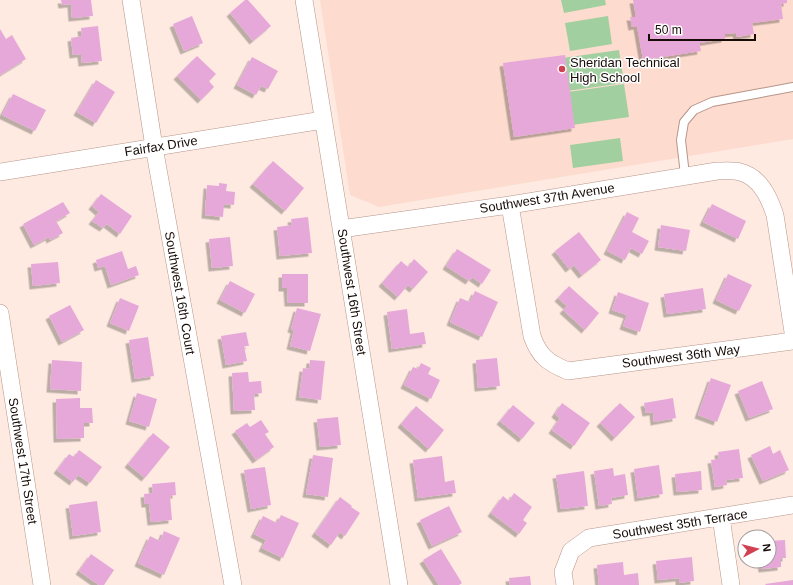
<svg xmlns="http://www.w3.org/2000/svg" width="793" height="585" viewBox="0 0 793 585" font-family="Helvetica,sans-serif">
<style>
.built{fill:#fddbce}
.green{fill:#a2cf9f}
.building{fill:#e6a8d9;filter:url(#shadow)}
.lines{fill:none;stroke-linecap:round;stroke-linejoin:round}
.lane-casing{stroke:#b69589;stroke-width:10}
.street-casing{stroke:#b69589;stroke-width:18}
.lane{stroke:#fff;stroke-width:8}
.street{stroke:#fff;stroke-width:17}
.poi-dot{fill:#d24152;stroke:#fff;stroke-width:1.5}
.labels{text-anchor:middle;dominant-baseline:central;stroke-width:3;stroke-linejoin:round;paint-order:stroke}
.poi-label{font-size:13px;fill:#160b07;stroke:#fff;text-anchor:start}
.street-label{font-size:13px;fill:#160b07;stroke:#fff}
</style>
<defs>
<filter id="shadow"><feDropShadow dx="-3.5" dy="3.5" stdDeviation="0" flood-color="#0004"/></filter>
</defs>
<rect width="100%" height="100%" fill="#ffeae2"/>
<path class="built" d="M320,0H793V139L379,207L350,195Z"/>
<path class="green" d="M561,0H605L606,5L564,13Z
M608,16L612,44L570,51L565,23Z
M619,50L624,83L567,91L563,58Z
M624,84L629,117L572,125L568,92Z
M620,138L623,161L573,168L570,145Z"/>
<path class="building" d="M61,0H91L93,16L72,18L71,4L62,5Z
M245,0H248L271,26L253,41L230,13Z
M633,0H787V3L781,4L783,19L752,23L754,34L737,37L736,33L725,34V39L699,43L701,51L643,60L637,26L632,27L630,17H636Z
M192,16L203,43L184,51L173,24Z
M98,26L102,61L82,63L81,54L73,55L71,38L82,36L81,28Z
M0,29L6,39L12,35L26,59L0,75Z
M565,55L575,128L514,137L503,63Z
M197,56L216,74L209,81L214,87L201,100L177,76Z
M252,57L278,71L268,89L261,86L256,95L237,85Z
M96,80L115,92L96,123L77,112Z
M13,94L46,110L35,131L2,115Z
M273,161L304,188L285,211L253,184Z
M219,183L227,184L226,191L235,192L234,205L224,204L223,217L205,215L207,185L219,186Z
M101,194L132,216L120,234L107,224L103,228L92,221L99,212L92,206Z
M63,202L70,213L56,221L63,233L50,240L49,237L34,245L23,224Z
M712,204L746,221L738,239L703,222Z
M627,212L639,218L632,232L649,241L642,254L631,248L625,260L607,251Z
M308,217L312,253L280,256L277,227L292,225L291,219Z
M661,225L690,230L686,251L658,247Z
M579,232L601,260L582,275L574,265L569,269L555,251Z
M230,237L233,266L212,268L209,239Z
M457,249L491,270L482,284L472,277L469,281L446,266Z
M122,251L128,269L136,266L139,275L111,285L105,266L98,268L96,260Z
M414,259L428,272L413,289L408,285L398,297L382,283L401,261L408,267Z
M58,262L60,283L33,286L31,264Z
M282,274H308V303H288L287,288H282Z
M728,274L752,285L739,311L716,300Z
M230,281L255,294L245,313L220,300Z
M569,286L599,313L585,330L563,310L567,306L558,298Z
M703,288L706,309L667,314L664,294Z
M475,291L498,302L482,337L450,322L460,298L470,302Z
M618,292L649,303L640,332L623,326L627,315L612,310Z
M120,298L139,306L129,331L110,323Z
M70,305L84,330L62,342L49,316Z
M297,308L321,314L310,351L290,346L294,330L291,329Z
M407,309L410,334L424,332L426,344L392,349L387,312Z
M246,332L249,346H244L247,361L226,365L221,336Z
M148,337L154,376L135,379L129,340Z
M497,358L500,386L478,388L476,360Z
M52,360L82,362L81,391L50,389Z
M310,360L325,361L321,400L299,397L303,368L309,369Z
M421,363L431,368L428,374L440,380L431,399L404,385L413,367L418,369Z
M248,372L249,382L261,381L262,393L254,394L255,410L234,411L232,373Z
M711,378L731,385L717,422L698,415Z
M762,381L773,409L749,418L738,391Z
M137,393L157,399L149,427L129,421Z
M80,398V408H92L93,423H84V438L57,439L56,399Z
M673,398L676,418L654,422L653,412L646,413L644,403Z
M562,403L590,423L574,446L552,430L560,418L555,414Z
M620,403L635,417L615,438L600,423Z
M513,405L535,423L522,439L500,421Z
M416,406L444,430L429,449L401,424Z
M338,417L341,445L320,447L317,419Z
M261,420L269,432L265,434L274,447L256,460L235,431L247,423L250,427Z
M153,433L170,447L145,478L128,464Z
M770,446L773,454L780,450L789,470L763,481L751,455Z
M739,449L743,478L726,480L727,485L715,487L711,460L719,459L718,452Z
M79,450L102,467L90,483L78,475L73,482L57,470L69,454L74,457Z
M313,455L333,458L328,497L306,494Z
M442,456L445,482L454,480L456,493L418,498L413,460Z
M659,465L663,494L638,498L634,469Z
M265,467L271,505L251,509L244,470Z
M613,468L614,476L625,474L628,495L611,498L612,504L599,506L594,471Z
M584,471L588,506L561,509L556,475Z
M701,471L702,490L677,492L675,474Z
M175,482L176,495L170,496L172,520L151,522L149,504H145L144,494L153,493L152,484Z
M514,493L532,507L523,520L527,523L519,534L491,513L503,496L509,501Z
M340,497L352,506L351,507L360,513L345,536L340,532L331,545L315,533Z
M97,501L101,532L73,536L69,505Z
M449,506L462,532L432,546L420,520Z
M281,515L299,523L283,558L262,548L266,540L254,534L263,516L277,523Z
M164,531L180,538L164,575L138,563L150,536L160,541Z
M785,540L786,558H781V567L762,569L761,561H769V541Z
M441,549L462,583L459,585H439L423,560Z
M91,554L114,570L104,585H99L79,571Z
M692,557L694,581L679,583V578L658,580L656,561Z
M623,562L624,575L638,573L639,585H599L597,565Z
M530,576L531,585H510L509,578Z
M793,580V585H766L765,584Z"/>
<g class="lines">
<defs>
<path id="lane" d="M685,175L681,140L684,122L694,110L712,102L793,87"/>
<path id="street" d="M131,0L154,147L233,585
M304,0L399,585
M0,172L323,120
M510,205L532,336C539,356 548,363 568,371L793,341
M341,229L510,205L717,171C725,171 733,170 740,172C760,177 769,197 775,215L793,332
M0,313L42,585
M721,517L731,585
M565,585L563,572L571,551L589,538L793,505"/>
</defs>
<use href="#lane" class="lane-casing"/>
<use href="#street" class="street-casing"/>
<use href="#lane" class="lane"/>
<use href="#street" class="street"/>
</g>
<circle class="poi-dot" cx="562" cy="69" r="4"/>
<g class="labels">
<g class="poi-label">
<text x="570" y="62">Sheridan Technical<tspan x="570" dy="15">High School</tspan></text>
</g>
<g class="street-label">
<text transform="translate(161 146) rotate(-9)">Fairfax Drive</text>
<text transform="translate(547 198) rotate(-9)">Southwest 37th Avenue</text>
<text transform="translate(352 292) rotate(81)">Southwest 16th Street</text>
<text transform="translate(180 293) rotate(80)">Southwest 16th Court</text>
<text transform="translate(681 356) rotate(-7)">Southwest 36th Way</text>
<text transform="translate(23 461) rotate(81)">Southwest 17th Street</text>
<text transform="translate(680 524) rotate(-9)">Southwest 35th Terrace</text>
</g>
</g>
<g transform="translate(757 549) rotate(83)"><circle r="19" fill="#ffffff" stroke="#a29d9c"/>
<path d="M0-3L7 15L0 10L-7 15Z" fill="#d24152"/>
<text y="-6" font-size="11" font-weight="bold" text-anchor="middle" fill="#160b07">N</text>
</g>
<path d="M649 34v6h106v-6" fill="none" stroke="#160b07" stroke-width="2"/>
<text x="655" y="34" font-size="12" fill="#160b07" stroke="#ffffff" stroke-width="3" paint-order="stroke">50 m</text>
</svg>
